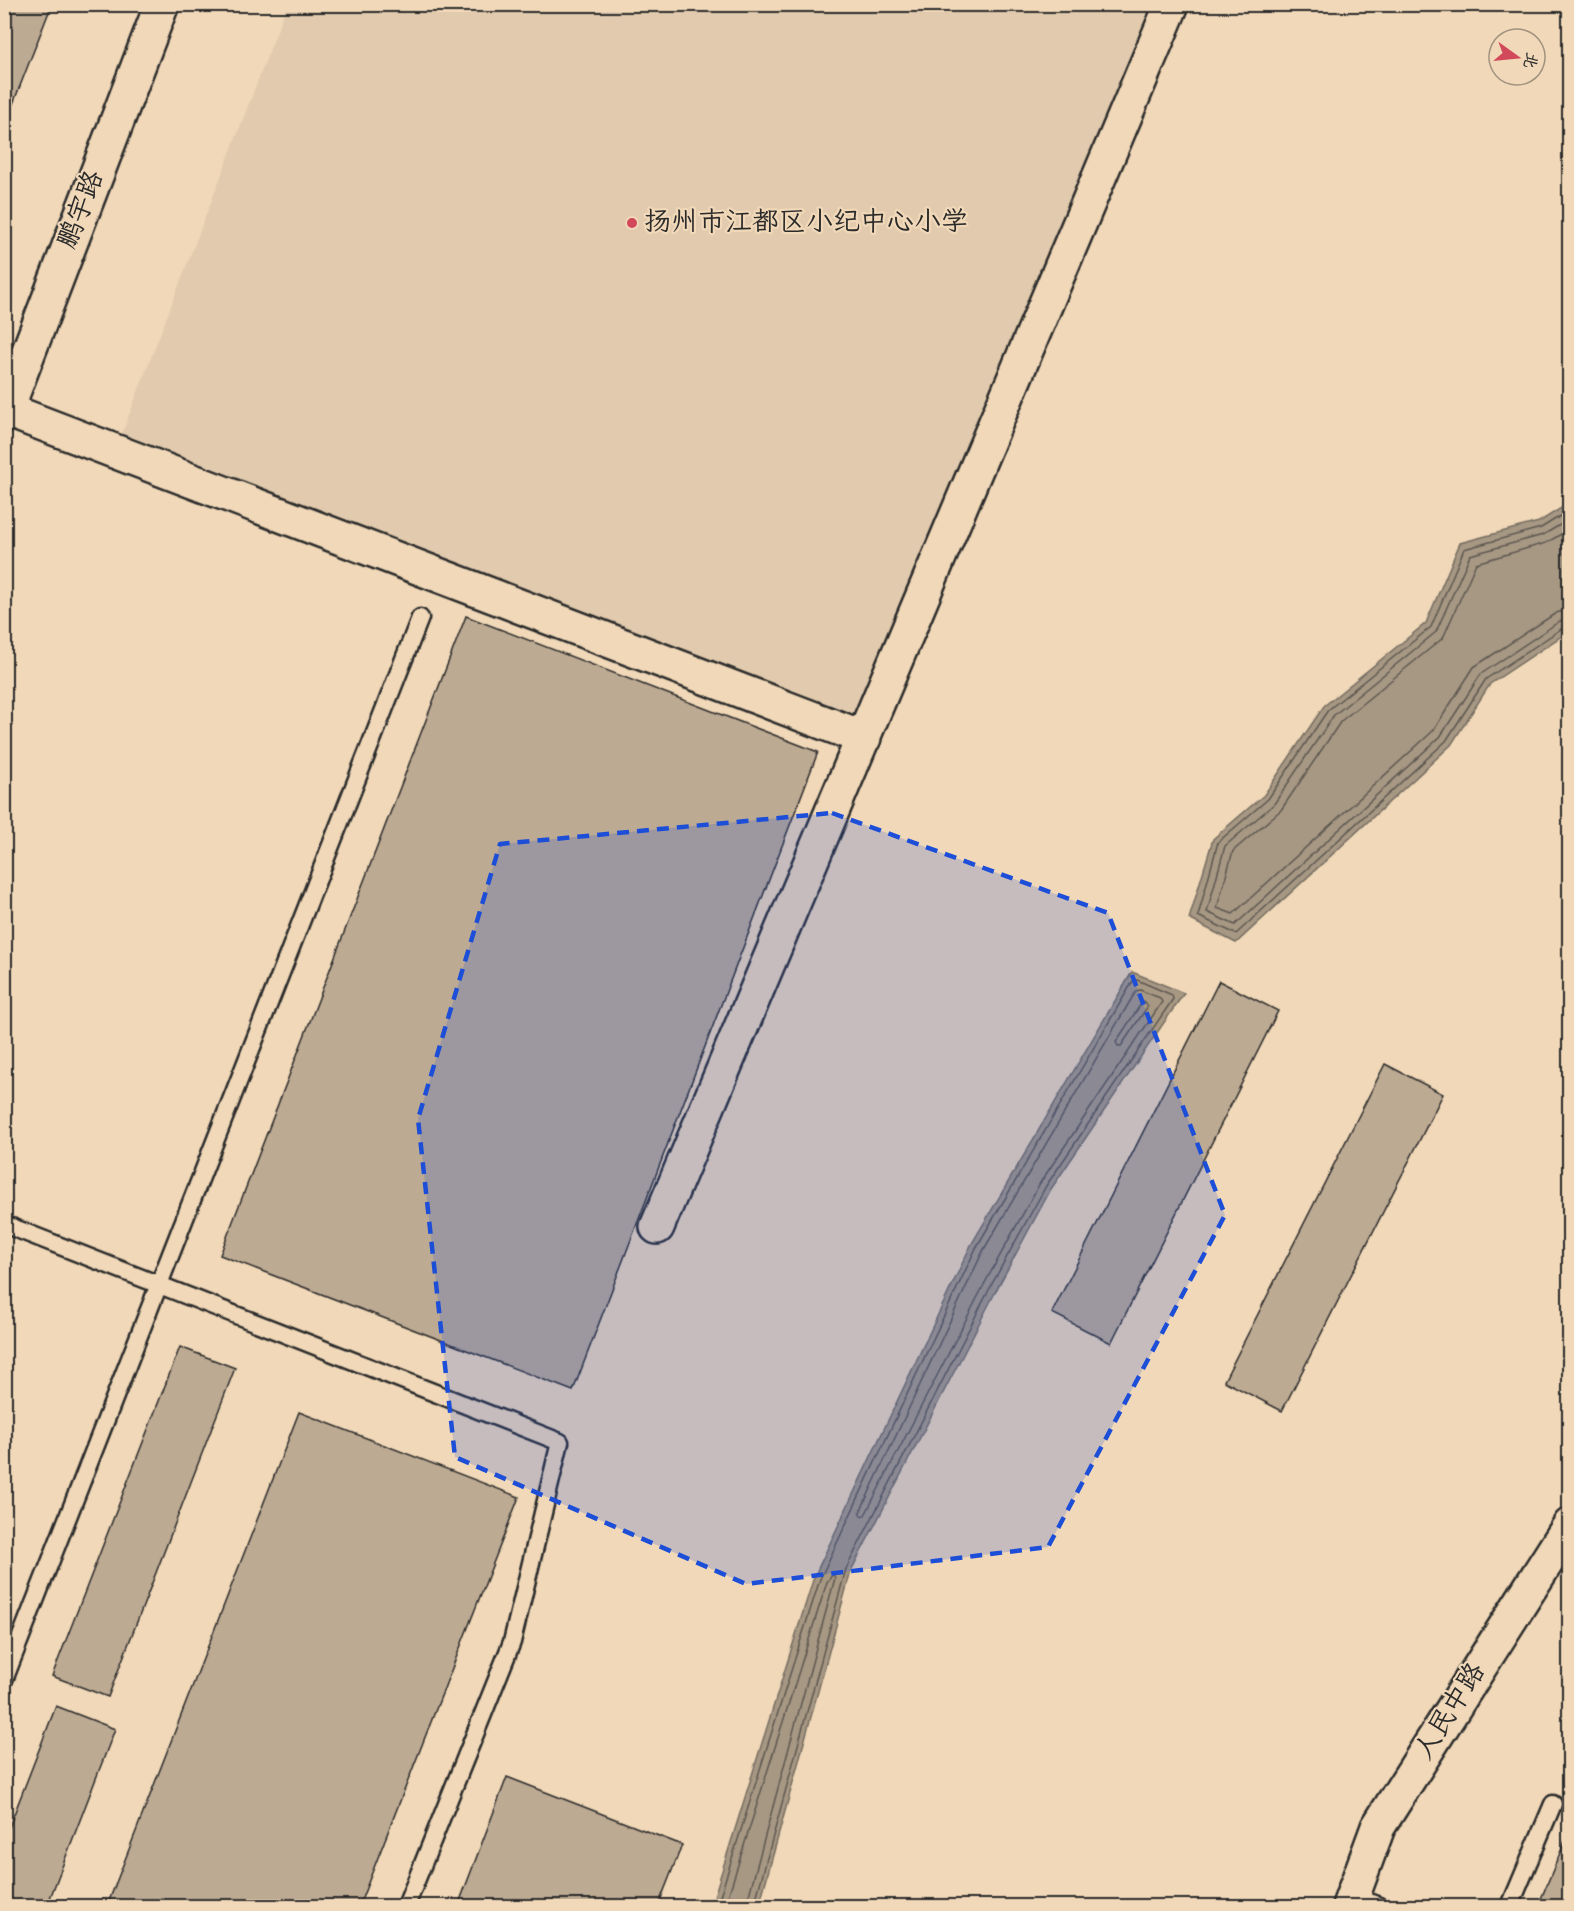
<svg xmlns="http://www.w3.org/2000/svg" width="1574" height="1911" viewBox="0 0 1574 1911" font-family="'Indie Flower','LXGW WenKai TC',sans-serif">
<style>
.built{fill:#e1caad}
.water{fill:#a79884;stroke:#756c60;stroke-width:1.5}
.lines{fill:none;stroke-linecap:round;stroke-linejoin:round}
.shore{stroke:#5d574f;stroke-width:1.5}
.building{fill:#bdaa93;stroke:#2b2b2b;stroke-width:1.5}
.service-casing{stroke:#2b2b2b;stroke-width:21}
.minor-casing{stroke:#2b2b2b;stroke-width:38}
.tertiary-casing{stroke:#2b2b2b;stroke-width:38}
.secondary-casing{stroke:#2b2b2b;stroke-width:38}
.service{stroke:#f0d8b8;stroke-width:16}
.minor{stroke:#f0d8b8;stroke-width:33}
.tertiary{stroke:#f0d8b8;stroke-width:33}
.secondary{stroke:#f0d8b8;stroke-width:33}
.marked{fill:#1d4ed8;fill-opacity:0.2;stroke:#1d4ed8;stroke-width:4.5;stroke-dasharray:12 8;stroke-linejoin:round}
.poi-dot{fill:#d1495b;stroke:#f0d8b8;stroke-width:2}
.labels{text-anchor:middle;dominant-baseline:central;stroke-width:4.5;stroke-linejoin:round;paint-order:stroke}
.street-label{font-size:27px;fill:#2b2b2b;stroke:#f0d8b8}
.poi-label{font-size:27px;fill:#2b2b2b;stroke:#f0d8b8;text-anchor:start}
</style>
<rect width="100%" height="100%" fill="#f0d8b8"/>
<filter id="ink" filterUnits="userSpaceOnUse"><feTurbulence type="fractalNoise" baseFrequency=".0167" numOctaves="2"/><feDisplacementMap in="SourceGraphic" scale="12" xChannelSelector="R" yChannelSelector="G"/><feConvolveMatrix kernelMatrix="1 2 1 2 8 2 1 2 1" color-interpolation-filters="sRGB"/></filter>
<g filter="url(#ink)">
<path class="built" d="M287,5H1152L855,718L119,441Z"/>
<path class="water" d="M1569,503V631L1490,684L1451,745L1236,943L1189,919L1213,839L1264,795L1324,706L1426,623L1460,543L1539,522Z
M1132,972L1184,993L1051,1189L999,1285L851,1571L759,1906H711L814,1577L971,1245Z"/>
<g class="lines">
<path class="shore" d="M1570,510L1541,528L1464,549L1431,627L1328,710L1268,799L1218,842L1198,916L1236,934L1446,741L1486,679L1564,627L1570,626
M1570,519L1543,535L1470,555L1436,632L1334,715L1274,804L1225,846L1207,912L1235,925L1440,737L1481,674L1560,621L1570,618
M1570,529L1546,543L1476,563L1443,638L1341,721L1281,810L1233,851L1217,908L1233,914L1433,731L1474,667L1556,613L1570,609
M1140,990L1160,998L1162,1002L1040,1183L987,1279L865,1515L861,1516L860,1512L983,1251L1136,991Z
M1143,1001L1148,1006L1121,1046H1118L1116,1042Z
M717,1906L820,1579L976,1248L1133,981L1137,980L1172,995L1173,999L1046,1186L993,1282L846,1569L754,1906
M725,1906L827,1582L833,1574L835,1578L746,1906"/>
</g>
<path class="building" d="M4,4H52L4,127Z
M466,616L818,752L573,1391L220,1255Z
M1219,981L1278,1011L1111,1343L1052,1313Z
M1385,1064L1443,1094L1282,1411L1224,1381Z
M180,1347L235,1368L108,1697L52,1676Z
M299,1412L519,1497L359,1906H107Z
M56,1706L115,1729L47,1906H4V1840Z
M507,1777L682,1845L658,1906H458Z
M1570,1829V1906H1538Z"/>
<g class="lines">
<defs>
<path id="service" d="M4,1224L560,1442L512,1642L406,1906
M4,1680L420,618
M1353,1896L1379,1906
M1510,1906L1553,1804"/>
<path id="minor" d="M7,410L864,738
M657,1227L1172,4"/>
<path id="tertiary" d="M1349,1906L1378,1827L1570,1525"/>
<path id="secondary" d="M4,416L162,4"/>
</defs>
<use href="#service" class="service-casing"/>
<use href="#minor" class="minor-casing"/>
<use href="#tertiary" class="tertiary-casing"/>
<use href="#secondary" class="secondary-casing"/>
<use href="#service" class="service"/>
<use href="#minor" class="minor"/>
<use href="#tertiary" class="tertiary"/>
<use href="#secondary" class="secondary"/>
</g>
</g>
<path class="marked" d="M832,813L1108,913L1225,1215L1048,1547L746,1584L455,1457L418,1119L500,844Z"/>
<circle class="poi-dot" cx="632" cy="223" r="6"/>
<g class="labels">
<g class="street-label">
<text transform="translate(82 210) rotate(-69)">鹏宇路</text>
<text transform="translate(1451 1712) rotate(-58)">人民中路</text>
</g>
<g class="poi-label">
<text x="644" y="223">扬州市江都区小纪中心小学</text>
</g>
</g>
<rect width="1574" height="1911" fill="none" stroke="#f0d8b8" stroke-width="24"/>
<rect x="12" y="12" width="1550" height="1887" fill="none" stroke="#2b2b2b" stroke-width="2" filter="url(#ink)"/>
<g transform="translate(1517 57) rotate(105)"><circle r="28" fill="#f0d8b8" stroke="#a19380" stroke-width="1.5"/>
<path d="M0-4.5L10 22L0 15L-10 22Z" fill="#d1495b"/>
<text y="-9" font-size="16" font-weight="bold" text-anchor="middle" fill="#2b2b2b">北</text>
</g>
</svg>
